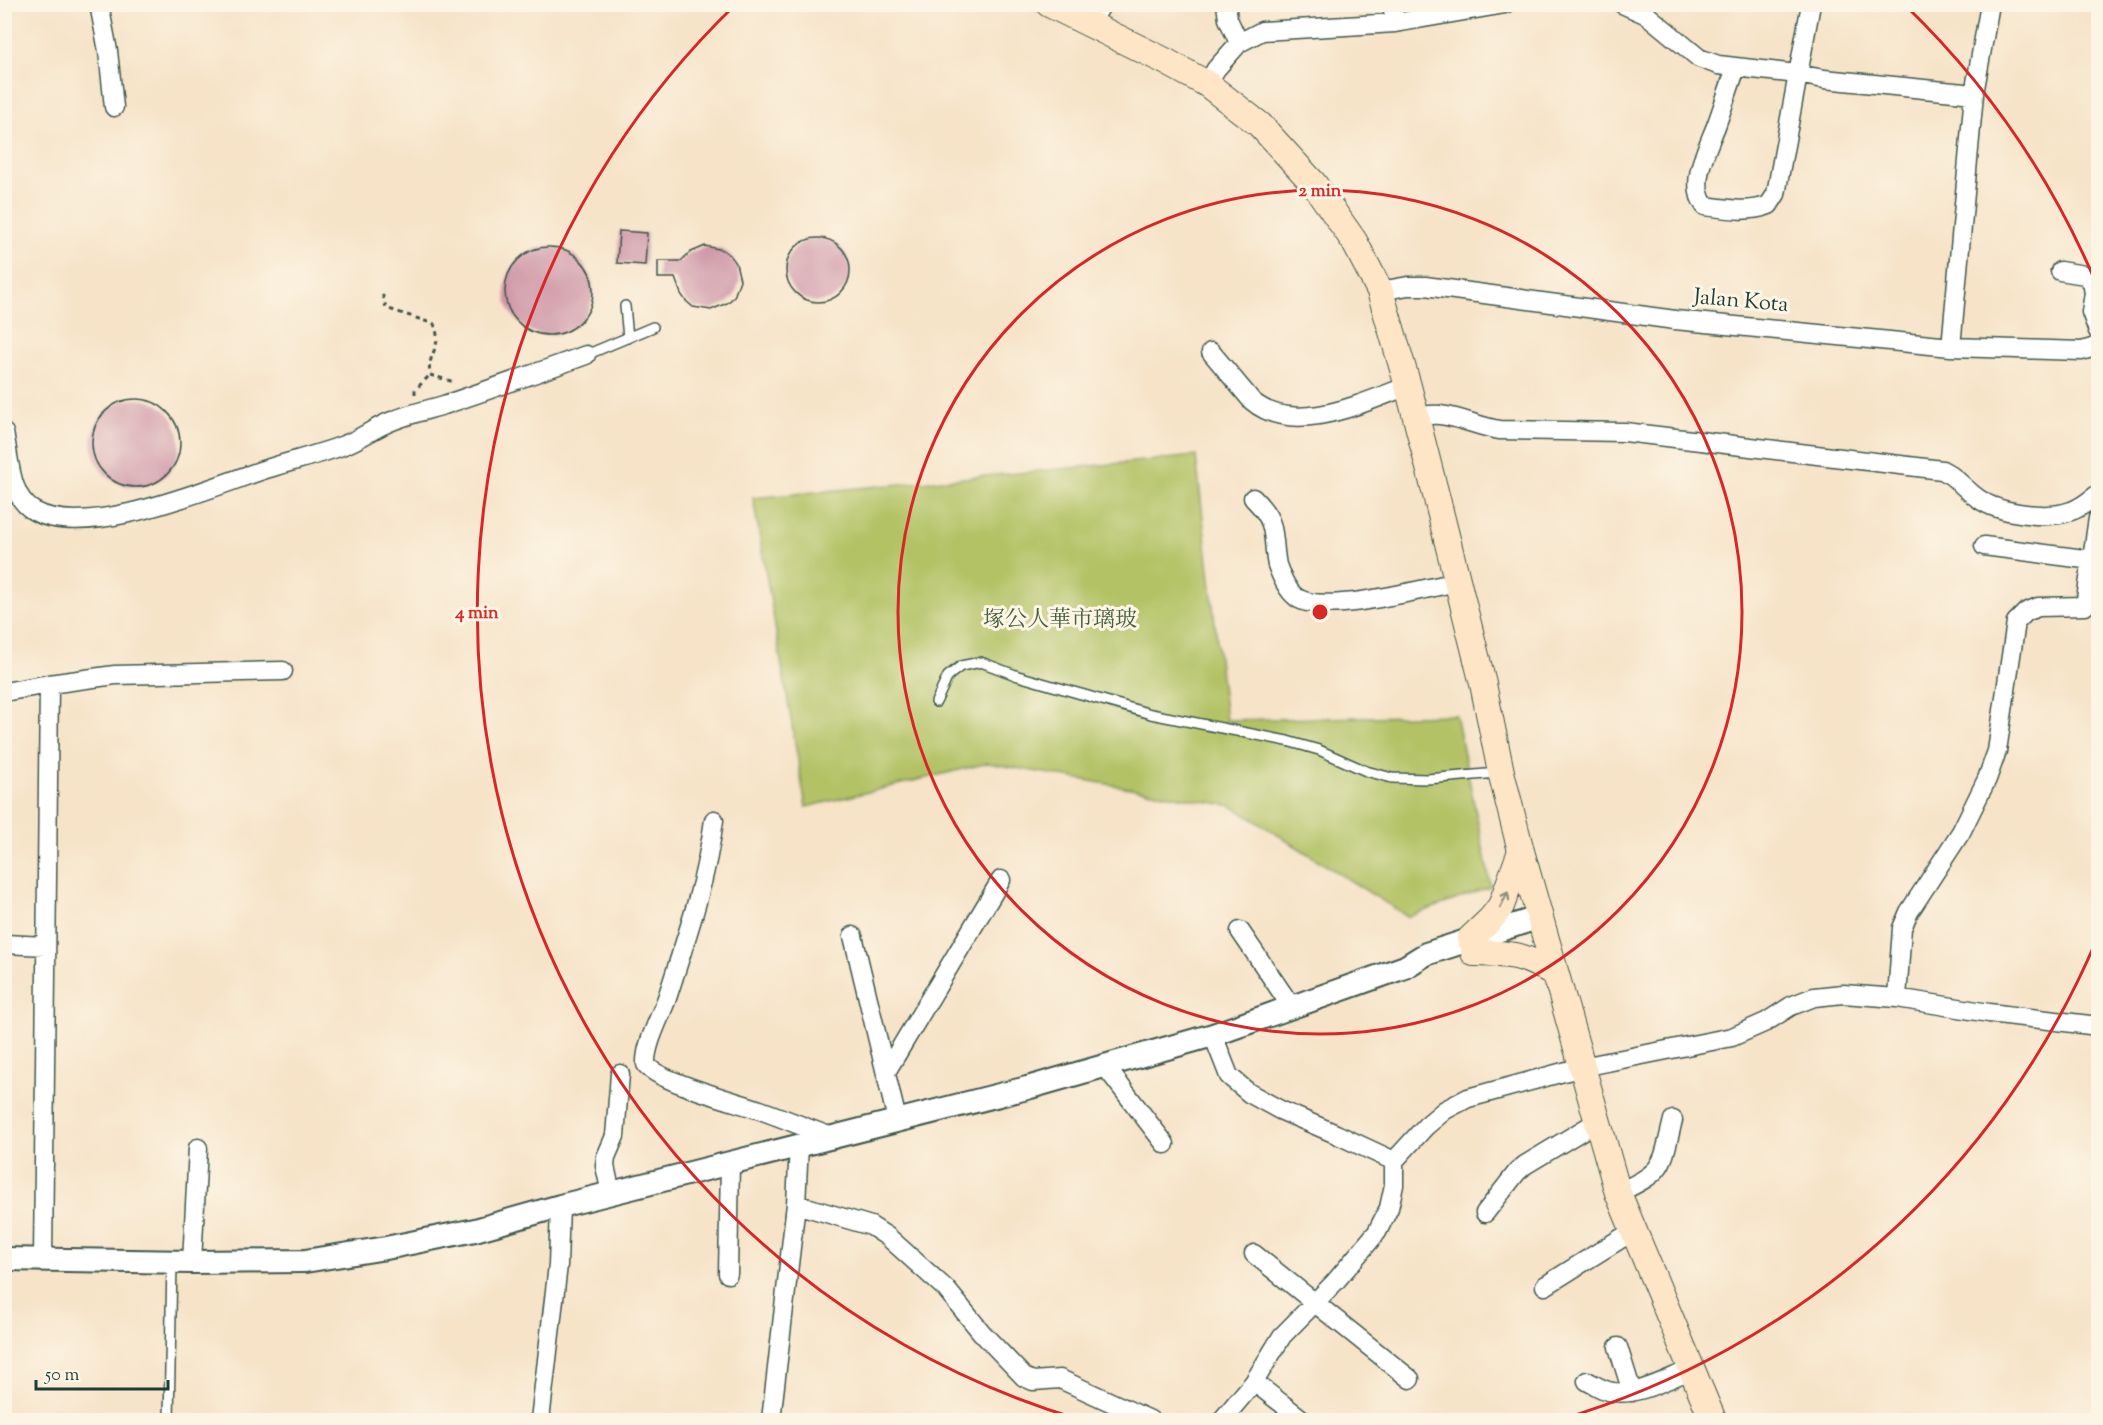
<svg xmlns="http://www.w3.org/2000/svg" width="2103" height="1425" viewBox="0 0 2103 1425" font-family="'Sorts Mill Goudy','Noto Serif SC',serif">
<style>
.green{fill:#b2c265;stroke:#68804c;stroke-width:1.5}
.building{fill:#cd94a6}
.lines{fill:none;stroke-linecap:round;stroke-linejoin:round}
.service-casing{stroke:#3f564a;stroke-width:12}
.minor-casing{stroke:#3f564a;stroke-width:21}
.tertiary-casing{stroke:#3f564a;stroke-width:26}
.secondary-casing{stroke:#3f564a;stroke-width:28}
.path{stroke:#3f564a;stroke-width:3;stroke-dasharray:4.5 4.5;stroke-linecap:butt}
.service{stroke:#fff;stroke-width:9}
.minor{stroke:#fff;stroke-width:18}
.tertiary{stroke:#fff;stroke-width:22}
.secondary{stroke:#fee5c5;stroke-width:26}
.oneway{stroke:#8e917c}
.ring{fill:none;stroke:#d62828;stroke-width:3}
.labels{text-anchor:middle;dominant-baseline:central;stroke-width:6;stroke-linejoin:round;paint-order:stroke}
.street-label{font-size:22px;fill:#1f3d34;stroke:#fcf5e5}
.park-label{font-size:22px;fill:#445e40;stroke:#fcf5e5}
.centre{fill:#d62828;stroke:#fcf5e5;stroke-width:3}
.ring-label{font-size:18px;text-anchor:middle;font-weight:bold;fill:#d62828;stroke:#fcf5e5;stroke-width:6;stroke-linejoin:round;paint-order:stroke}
</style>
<rect width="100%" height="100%" fill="#fcf5e5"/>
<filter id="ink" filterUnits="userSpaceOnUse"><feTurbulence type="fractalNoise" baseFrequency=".0167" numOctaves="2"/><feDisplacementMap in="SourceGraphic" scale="12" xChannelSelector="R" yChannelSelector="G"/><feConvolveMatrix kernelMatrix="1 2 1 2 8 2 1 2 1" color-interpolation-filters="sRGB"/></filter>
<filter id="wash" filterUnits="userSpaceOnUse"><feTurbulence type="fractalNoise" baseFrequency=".008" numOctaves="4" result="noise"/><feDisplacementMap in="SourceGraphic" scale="24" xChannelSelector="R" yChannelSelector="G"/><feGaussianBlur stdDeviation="1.35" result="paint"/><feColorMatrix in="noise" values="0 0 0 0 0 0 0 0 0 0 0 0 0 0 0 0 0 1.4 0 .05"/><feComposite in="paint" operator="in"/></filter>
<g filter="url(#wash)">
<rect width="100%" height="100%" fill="#f6e3c8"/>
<path class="green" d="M1196,456L1226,720L1456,715L1491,887L1408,917L1232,806L988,763L806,807L753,498Z"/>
<g id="blocks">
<path class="building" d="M619,231L647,233L645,265L617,263Z
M786 270a32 32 0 1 1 64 0a32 32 0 1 1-64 0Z
M705,246L723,250L730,255L736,263L740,280L734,297L727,303L711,310L693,307L686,301L681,294L675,278H658V261H681L689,253Z
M505 291a44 44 0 1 1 88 0a44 44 0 1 1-88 0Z
M92 443a44 44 0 1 1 88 0a44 44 0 1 1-88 0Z"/>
</g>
</g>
<g filter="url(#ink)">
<use href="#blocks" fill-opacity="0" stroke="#3f564a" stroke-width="1.5"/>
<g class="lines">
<defs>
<path id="service" d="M625,306L628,338
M586,355L653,327
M936,702L948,676L961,666L981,662L1018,676L1151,714L1287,741L1319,750L1366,771L1392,778L1427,779L1498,773
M169,1420L172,1262"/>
<path id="minor" d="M99,4L108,51L114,107
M1226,4L1228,19L1239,43
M1392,4L1395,23
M1622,4L1647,15L1699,58L1718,65L1797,74L1824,79L1974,94
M1090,24L1102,4
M1736,68C1729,87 1723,107 1716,126C1707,149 1688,184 1705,206C1727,209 1749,213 1769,205L1776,194L1811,4
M1207,84L1216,69L1239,43L1262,31L1395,23L1505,4
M2060,271L2085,275L2092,282L2094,293L2091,312L2098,331
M1380,291L1408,286H1425L1675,320L1951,347L2082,351L2095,347L2098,344
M1951,347L1974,94L1990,4
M1211,352L1252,401C1294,437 1364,402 1408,386
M1416,417C1424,416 1432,414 1440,415C1460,417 1479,427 1500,430L1625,432L1942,470C1957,477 1965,490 1979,499C1998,513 2048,520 2071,511C2081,508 2090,500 2098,494
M4,433C10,459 9,497 34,511C87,541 211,487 266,469C291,461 318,455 344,445C361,439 375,427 392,421C409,414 427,410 444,405C492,389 539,372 586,355
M1253,498C1260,505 1268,514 1271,524C1275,537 1274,552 1277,565C1281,576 1288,593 1299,599C1326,614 1424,589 1457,582
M1984,546L2092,560
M4,692L49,684L115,675L283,671
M714,820C706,882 686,939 667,998C660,1018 645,1045 646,1064C655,1081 738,1102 760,1110C783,1118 806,1128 829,1136
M1240,931L1291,1006
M853,936L897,1120
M4,944L46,946
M1897,998L1902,928L1909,912L1961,832L1987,779L1997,751L2016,622L2026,612L2038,607L2085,606L2098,518
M1213,1035L1229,1076L1249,1093L1280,1110L1336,1134L1394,1161
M1105,1066L1165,1144
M886,1072L1001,880
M611,1193L605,1166L606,1157L615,1136L620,1074
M1618,1193C1665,1170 1661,1169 1673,1120
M796,1204L871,1226L888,1237L946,1289L982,1333L1024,1377L1033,1381L1060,1379L1150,1420
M1485,1213L1517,1172L1525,1165L1598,1121
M1254,1254L1410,1379
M43,1260L49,684
M192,1262L198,1148
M728,1274L730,1162
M1545,1286L1633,1231
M1618,1347L1632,1392
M1587,1381C1595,1385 1603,1391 1613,1392C1638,1396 1667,1379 1690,1370
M1254,1382L1303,1420
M540,1420L558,1265L560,1206
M771,1420L796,1204L799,1145
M1222,1420L1254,1382L1282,1336L1335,1282L1377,1232L1389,1208L1394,1185V1161L1426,1126L1445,1110L1468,1098L1582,1067L1732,1037L1766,1022L1791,1006L1814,997L1843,994L1897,998L1989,1013L2098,1026"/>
<path id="tertiary" d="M4,1259L192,1262L305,1261L386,1248L475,1230L560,1206L1027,1088L1213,1035L1405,967L1426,954L1540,917"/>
<path id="secondary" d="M1049,4L1165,61L1207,84L1260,125L1314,184L1354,241L1380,291L1408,386L1437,499L1483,684L1501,772L1521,851L1618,1193L1713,1420
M1470,939L1491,919L1501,906L1521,851
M1474,953C1513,954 1522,954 1556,974"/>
</defs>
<use href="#service" class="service-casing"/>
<use href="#minor" class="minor-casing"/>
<use href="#tertiary" class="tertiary-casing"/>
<use href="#secondary" class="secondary-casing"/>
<path class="path" d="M382,297L383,296L386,308L434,324C444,347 426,354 430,375
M430,375L454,382
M415,394V390L430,375"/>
<use href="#service" class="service"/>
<use href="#minor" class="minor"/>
<use href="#tertiary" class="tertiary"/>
<use href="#secondary" class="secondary"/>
</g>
<defs><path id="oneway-shaft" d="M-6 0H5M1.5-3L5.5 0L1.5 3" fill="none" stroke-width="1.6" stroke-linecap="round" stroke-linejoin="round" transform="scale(1.5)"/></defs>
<use class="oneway" href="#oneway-shaft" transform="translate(1504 900) rotate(-63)"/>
</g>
<g class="ring">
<circle cx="1320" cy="612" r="422"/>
<path d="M2096 941A843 843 0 0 1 1559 1420M1081 1420A843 843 0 0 1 734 6M1906 6A843 843 0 0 1 2096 283"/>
</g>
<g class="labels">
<g class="street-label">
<text transform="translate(1741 302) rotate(5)">Jalan Kota</text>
</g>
<g class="park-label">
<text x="1060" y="621">塚公人華市璃玻</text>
</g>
</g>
<circle cx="1320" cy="612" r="9" class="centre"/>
<g class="ring-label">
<text x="1320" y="196">2 min</text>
<text x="477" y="618">4 min</text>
</g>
<rect width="2103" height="1425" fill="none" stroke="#fcf5e5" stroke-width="24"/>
<path d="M36 1380v9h132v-9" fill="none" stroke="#1f3d34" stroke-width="3"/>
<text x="45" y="1380" font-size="18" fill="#1f3d34" stroke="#fcf5e5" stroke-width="4.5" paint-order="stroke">50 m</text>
</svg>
